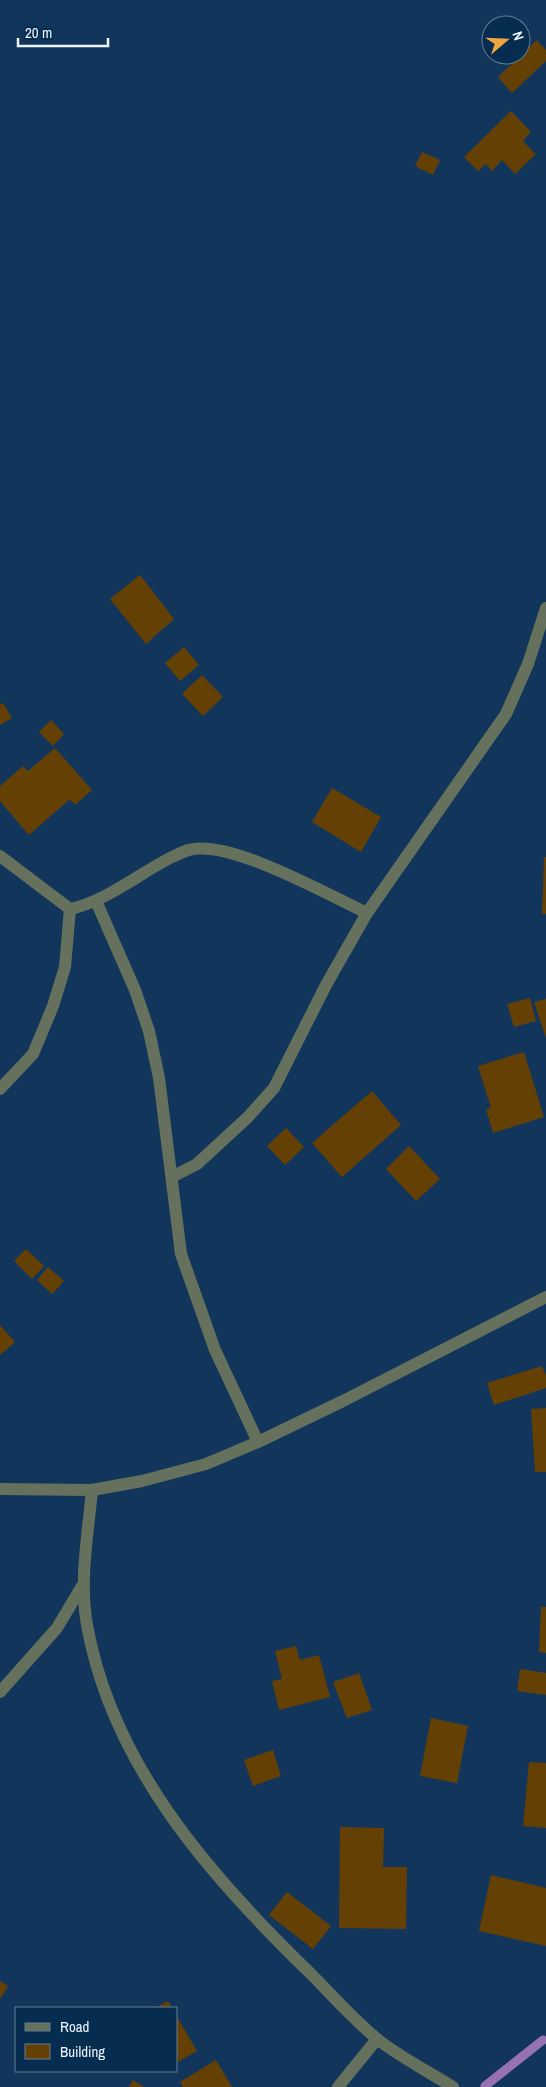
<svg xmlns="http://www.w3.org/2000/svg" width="546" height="2087" viewBox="0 0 546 2087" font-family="'Archivo Narrow',sans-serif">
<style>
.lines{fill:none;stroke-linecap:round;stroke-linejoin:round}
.stream{stroke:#9871b2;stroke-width:9}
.building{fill:#654005}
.minor{stroke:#65715c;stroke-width:12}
</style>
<rect width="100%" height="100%" fill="#12365b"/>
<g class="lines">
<path class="stream" d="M485,2086L543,2040"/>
</g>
<path class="building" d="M537,40L546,50V61L512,93L498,77Z
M511,111L531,132L523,141L536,154L515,174L502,160L492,171L486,164L478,171L464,157Z
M422,152L440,160L433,175L415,166Z
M140,575L174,619L146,644L110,599Z
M184,647L199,665L180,681L165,663Z
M202,675L223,697L203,716L182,694Z
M3,703L12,718L0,725V704Z
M51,720L64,734L53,746L39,732Z
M55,748L92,790L75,805L70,799L29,835L0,801V786L23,766L28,771Z
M332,788L381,817L361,852L312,822Z
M544,857H546V914H542Z
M530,998L536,1021L514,1027L507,1004Z
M546,999V1038L534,1002Z
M524,1052L544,1117L493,1133L486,1109L491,1108L478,1066Z
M372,1091L401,1125L342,1177L312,1143Z
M286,1128L304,1147L285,1165L267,1146Z
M409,1146L440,1179L416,1201L386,1169Z
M26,1249L44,1266L32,1279L14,1261Z
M48,1267L64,1281L52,1294L37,1280Z
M0,1325L15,1342L0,1355Z
M542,1366L546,1376V1388L494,1405L487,1383Z
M546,1408V1472H535L531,1409Z
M541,1607H546V1653L539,1652Z
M296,1646L300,1660L319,1655L330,1697L279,1710L272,1681L282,1679L275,1651Z
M520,1669L546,1673V1695L517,1691Z
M359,1673L372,1710L347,1718L333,1682Z
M431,1718L468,1726L457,1783L420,1776Z
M273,1750L281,1776L253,1786L244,1760Z
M529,1762L546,1763V1828L523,1826Z
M340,1827L384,1828L383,1867H407L406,1929L339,1928Z
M491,1875L546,1888V1946L479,1931Z
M287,1892L331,1926L313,1949L269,1915Z
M0,1981L8,1986L0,1999Z
M168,2001L172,2008H155Z
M176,2015L197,2051L176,2063Z
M216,2060L232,2087H183L180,2082Z
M133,2080L144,2087H129Z"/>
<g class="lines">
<path class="minor" d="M0,856L70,909C107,901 138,874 172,857C177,855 184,851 189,850C230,839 328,895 367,913L506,714L528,664L546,608
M96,901L135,990L149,1031L159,1078L181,1254L215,1350L258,1442
M0,1089L33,1054L53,1006L65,967L70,909
M172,1177L197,1164L248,1117L274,1088L326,985L367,913
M0,1489L92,1490L142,1481L206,1464L258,1442L343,1401L546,1297
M92,1490C88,1535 79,1580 87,1625C112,1765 210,1876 309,1972C331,1994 352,2018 376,2038C398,2056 429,2072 453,2087
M0,1692L57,1628L82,1586
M338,2087L377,2039"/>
</g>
<rect x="15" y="2007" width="162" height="65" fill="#062c4f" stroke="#627c95"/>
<rect x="25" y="2023" width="25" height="8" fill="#65715c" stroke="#627c95"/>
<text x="60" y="2032" font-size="15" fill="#ecf4fe">Road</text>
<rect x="25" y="2044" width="25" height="15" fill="#654005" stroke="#627c95"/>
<text x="60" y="2057" font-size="15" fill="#ecf4fe">Building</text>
<g transform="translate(506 40) rotate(71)"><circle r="24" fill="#062c4f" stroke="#627c95"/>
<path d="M0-4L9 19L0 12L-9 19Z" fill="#f0a63f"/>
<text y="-8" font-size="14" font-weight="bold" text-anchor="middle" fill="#ecf4fe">N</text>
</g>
<path d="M18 38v8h90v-8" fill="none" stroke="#ecf4fe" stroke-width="2.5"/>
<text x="25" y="38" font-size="15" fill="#ecf4fe" stroke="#062c4f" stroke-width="4" paint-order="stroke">20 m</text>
</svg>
